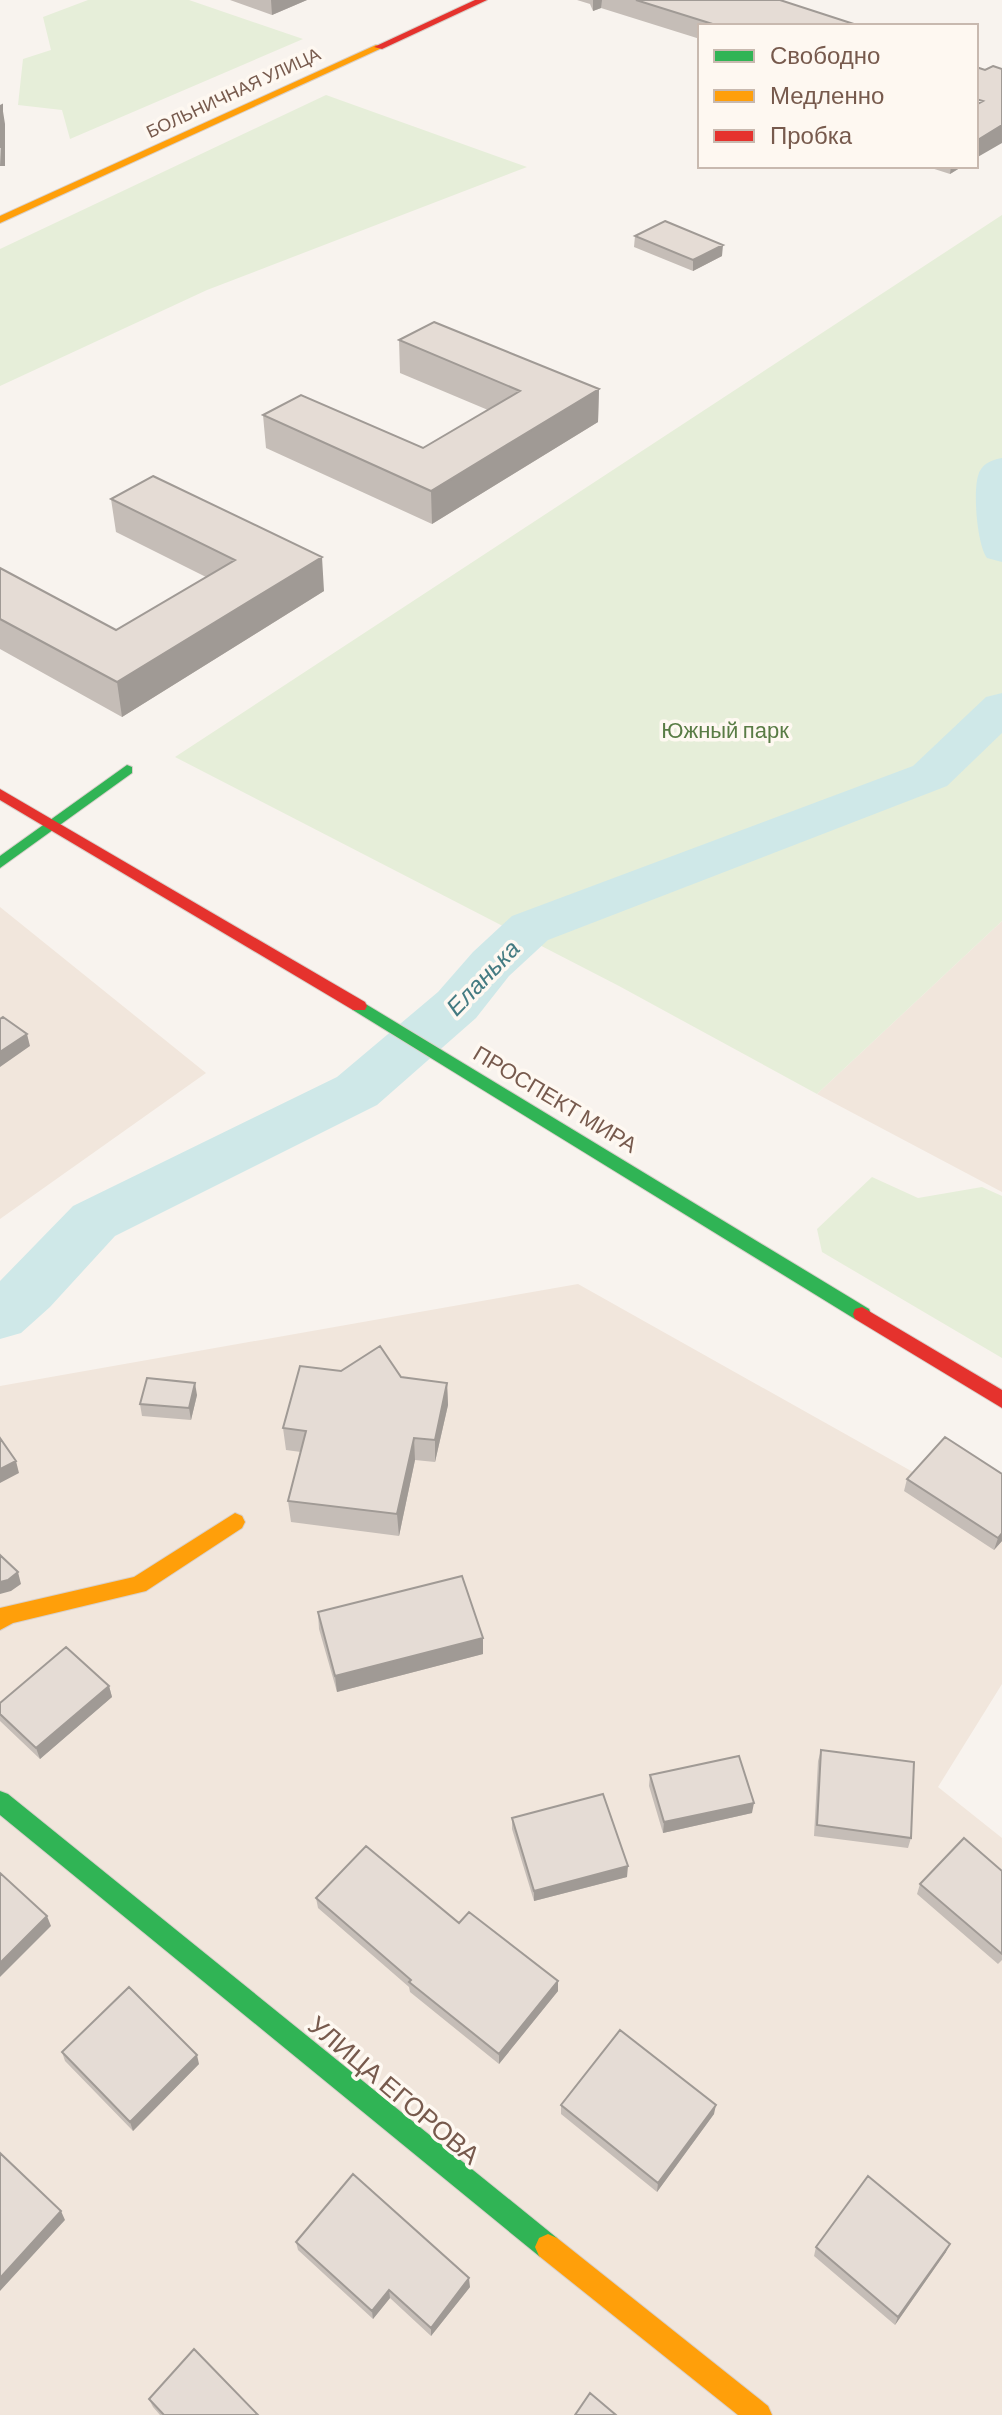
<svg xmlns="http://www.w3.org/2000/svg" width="1002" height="2415" viewBox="0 0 1002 2415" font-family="Barlow,sans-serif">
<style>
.residential{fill:#f1e6dc}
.green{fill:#e6eed9}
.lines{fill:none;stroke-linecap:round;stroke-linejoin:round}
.river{fill:#cfe8e8;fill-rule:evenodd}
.fast-casing{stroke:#d8d0ca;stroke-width:2}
.slow-casing{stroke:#d8d0ca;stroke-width:2}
.jam-casing{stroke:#d8d0ca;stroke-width:2}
.fast{fill:#30b455;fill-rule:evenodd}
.slow{fill:#ff9f0a;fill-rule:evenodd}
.jam{fill:#e5322d;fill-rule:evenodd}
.wall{fill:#c5bdb7}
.shaded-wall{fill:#a09a95}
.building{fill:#e5dcd5;stroke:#a09a95;stroke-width:2}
.labels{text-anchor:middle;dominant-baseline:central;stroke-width:7;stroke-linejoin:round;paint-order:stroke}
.far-street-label{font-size:18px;fill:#775a4d;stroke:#fef8f1}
.park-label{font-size:22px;fill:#597c45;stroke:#fef8f1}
.street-label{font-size:22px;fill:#775a4d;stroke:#fef8f1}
.water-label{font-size:24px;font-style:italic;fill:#447b82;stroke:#fef8f1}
.near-street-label{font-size:26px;fill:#775a4d;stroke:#fef8f1}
</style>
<rect width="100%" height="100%" fill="#f8f3ee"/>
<path class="residential" d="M0,907L206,1073L0,1219Z
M1002,921V1192L817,1094Z
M578,1284L1002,1522V1684L938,1787L1002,1838V2415H0V1386Z"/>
<path class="green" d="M88,0H189L303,39L70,139L62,110L18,105L23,59L51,50L43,17Z
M326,95L527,167L207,290L0,386V249Z
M1002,215V921L817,1094L619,986L175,757Z
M872,1177L918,1198L982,1187L1002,1196V1358L822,1252L817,1229Z"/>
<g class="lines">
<path class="river" d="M1002,458V562L987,558C977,544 973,493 978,476C981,464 991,460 1002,458Z
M1002,693V733L947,786L548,940L509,976L476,1018L377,1105L115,1236L50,1307L21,1333L0,1339V1281L73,1206L337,1077L438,992L473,952L512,916L913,766L986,697Z"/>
<defs>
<path id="fast" d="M127,765L132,767V773L0,868V856Z
M359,1000L869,1309L871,1314L869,1319H855L353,1010L351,1006L353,1002Z
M0,1791L8,1794L557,2238L561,2247L557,2256L548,2260L539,2256L0,1815Z"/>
<path id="slow" d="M376,45L384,47L0,223V216Z
M235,1513L242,1516L245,1522L242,1528L146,1591L13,1623L0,1630V1608L134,1577Z
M548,2234L557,2238L768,2406L772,2415H738L539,2256L535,2247L539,2238Z"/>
<path id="jam" d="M475,0H487L382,49L374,47Z
M0,789L365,1002L367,1006L365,1010H353L0,800Z
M862,1307L1002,1390V1408L855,1319L853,1314L855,1309Z"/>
</defs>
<use href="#fast" class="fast-casing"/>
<use href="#slow" class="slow-casing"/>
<use href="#jam" class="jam-casing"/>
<use href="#fast" class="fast"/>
<use href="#slow" class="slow"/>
<use href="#jam" class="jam"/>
</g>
<path class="wall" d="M230,0H307L272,15Z
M577,0H780L860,26H700V39L601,8L593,11L590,4Z
M925,166H963L950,174Z
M635,236L722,256L693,271L634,247Z
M399,340L599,389L598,422L432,524L266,448L263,415L423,448L488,410L400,373Z
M111,499L324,591L122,717L0,649V568L116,630L206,577L116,532Z
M401,1377L447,1383L448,1405L435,1462L415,1460L399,1536L291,1522L288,1501L301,1452L286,1450L283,1428Z
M197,1395L191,1420L142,1416L140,1404Z
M1002,1474V1541L994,1550L904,1491L907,1479Z
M318,1612L483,1638V1654L337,1692L319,1629Z
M109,1686L112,1697L40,1759L0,1721V1703Z
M821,1750L911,1838L908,1848L814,1836L818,1761Z
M650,1775L752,1813L663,1833L649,1786Z
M512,1818L627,1877L534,1901L512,1829Z
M1002,1871V1960L998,1964L917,1894L920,1884Z
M316,1898L459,1923L558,1991L499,2064L410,1992L409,1987L318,1908Z
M62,2052L199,2064L133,2131L65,2061Z
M561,2105L714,2114L657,2192L561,2114Z
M296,2242L470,2287L431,2336L390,2298L373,2319L298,2250Z
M816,2247L946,2252L895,2325L814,2256Z
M149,2399L258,2415H160L153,2407Z"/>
<path class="shaded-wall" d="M271,0H307L272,15Z
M593,0H602L601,8L593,11Z
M2,105L5,124V166H0Z
M1002,125V143L976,158V141Z
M951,166H963L950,174Z
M723,245L722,256L693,271V260Z
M599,389L598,422L432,524L431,491Z
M322,557L324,591L122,717L117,682Z
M27,1034L30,1046L0,1067V1052Z
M195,1383L197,1395L191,1420L189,1408Z
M447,1383L448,1405L435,1462V1440Z
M414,1438L415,1460L399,1536L397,1514Z
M16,1461L19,1473L0,1483V1469Z
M1002,1533V1541L994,1550L998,1538Z
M18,1572L21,1584L11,1591L0,1594V1582Z
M483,1638V1654L337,1692L335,1676Z
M109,1686L112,1697L40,1759L36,1748Z
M754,1803L752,1813L663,1833L664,1822Z
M628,1866L627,1877L534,1901V1891Z
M47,1916L51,1926L0,1977V1963Z
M558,1981V1991L499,2064V2054Z
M197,2055L199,2064L133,2131L130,2122Z
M716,2105L714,2114L657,2192L658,2183Z
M61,2211L65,2220L0,2291V2278Z
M950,2244L946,2252L895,2325L898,2317Z
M469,2278L470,2287L431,2336V2328Z
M389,2290L390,2298L373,2319L372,2311Z"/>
<path class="building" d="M636,0H780L860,26H719Z
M993,66L1002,69V125L976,141V105L983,101L976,99V67L985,70Z
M2,105V147H0V106Z
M665,221L723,245L693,260L635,236Z
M434,322L599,389L431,491L263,415L301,395L423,448L520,391L399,340Z
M153,476L322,557L117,682L0,619V568L116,630L235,560L111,499Z
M3,1017L27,1034L0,1052V1019Z
M380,1346L401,1377L447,1383L435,1440L414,1438L397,1514L288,1501L306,1431L283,1428L300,1366L341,1371Z
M147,1378L195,1383L189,1408L140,1404Z
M945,1437L1002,1474V1533L998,1538L907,1479Z
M0,1438L16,1461L0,1469Z
M0,1555L18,1572L8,1580L0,1582Z
M462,1576L483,1638L335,1676L318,1612Z
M66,1647L109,1686L36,1748L0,1714V1703Z
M821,1750L914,1762L911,1838L817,1825Z
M739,1756L754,1803L664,1822L650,1775Z
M603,1794L628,1866L534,1891L512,1818Z
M964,1838L1002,1871V1954L920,1884Z
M366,1846L459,1923L469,1912L558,1981L499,2054L409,1982L411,1980L316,1898Z
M0,1873L47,1916L0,1963Z
M129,1987L197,2055L130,2122L62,2052Z
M620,2030L716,2105L658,2183L561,2105Z
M0,2153L61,2211L0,2278Z
M353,2174L469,2278L431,2328L389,2290L372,2311L296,2242Z
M868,2176L950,2244L898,2317L816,2247Z
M194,2349L258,2415H164L149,2399Z
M590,2393L616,2415H575Z"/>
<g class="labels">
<g class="far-street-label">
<text transform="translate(233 92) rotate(-25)">БОЛЬНИЧНАЯ УЛИЦА</text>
</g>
<g class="park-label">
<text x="725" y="729">Южный парк</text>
</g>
<g class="street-label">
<text transform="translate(556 1098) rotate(31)">ПРОСПЕКТ МИРА</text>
</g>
<g class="water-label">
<text transform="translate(482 977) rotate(-46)">Еланька</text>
</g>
<g class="near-street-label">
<text transform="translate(395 2089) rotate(40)">УЛИЦА ЕГОРОВА</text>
</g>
</g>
<rect x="698" y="24" width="280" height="144" fill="#fef8f1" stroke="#c8b9af" stroke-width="2"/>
<rect x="714" y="50" width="40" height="12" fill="#30b455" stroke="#c8b9af" stroke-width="2"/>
<text x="770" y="64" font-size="24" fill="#775a4d">Свободно</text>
<rect x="714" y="90" width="40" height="12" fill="#ff9f0a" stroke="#c8b9af" stroke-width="2"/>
<text x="770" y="104" font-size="24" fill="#775a4d">Медленно</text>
<rect x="714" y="130" width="40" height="12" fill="#e5322d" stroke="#c8b9af" stroke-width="2"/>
<text x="770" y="144" font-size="24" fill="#775a4d">Пробка</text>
</svg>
